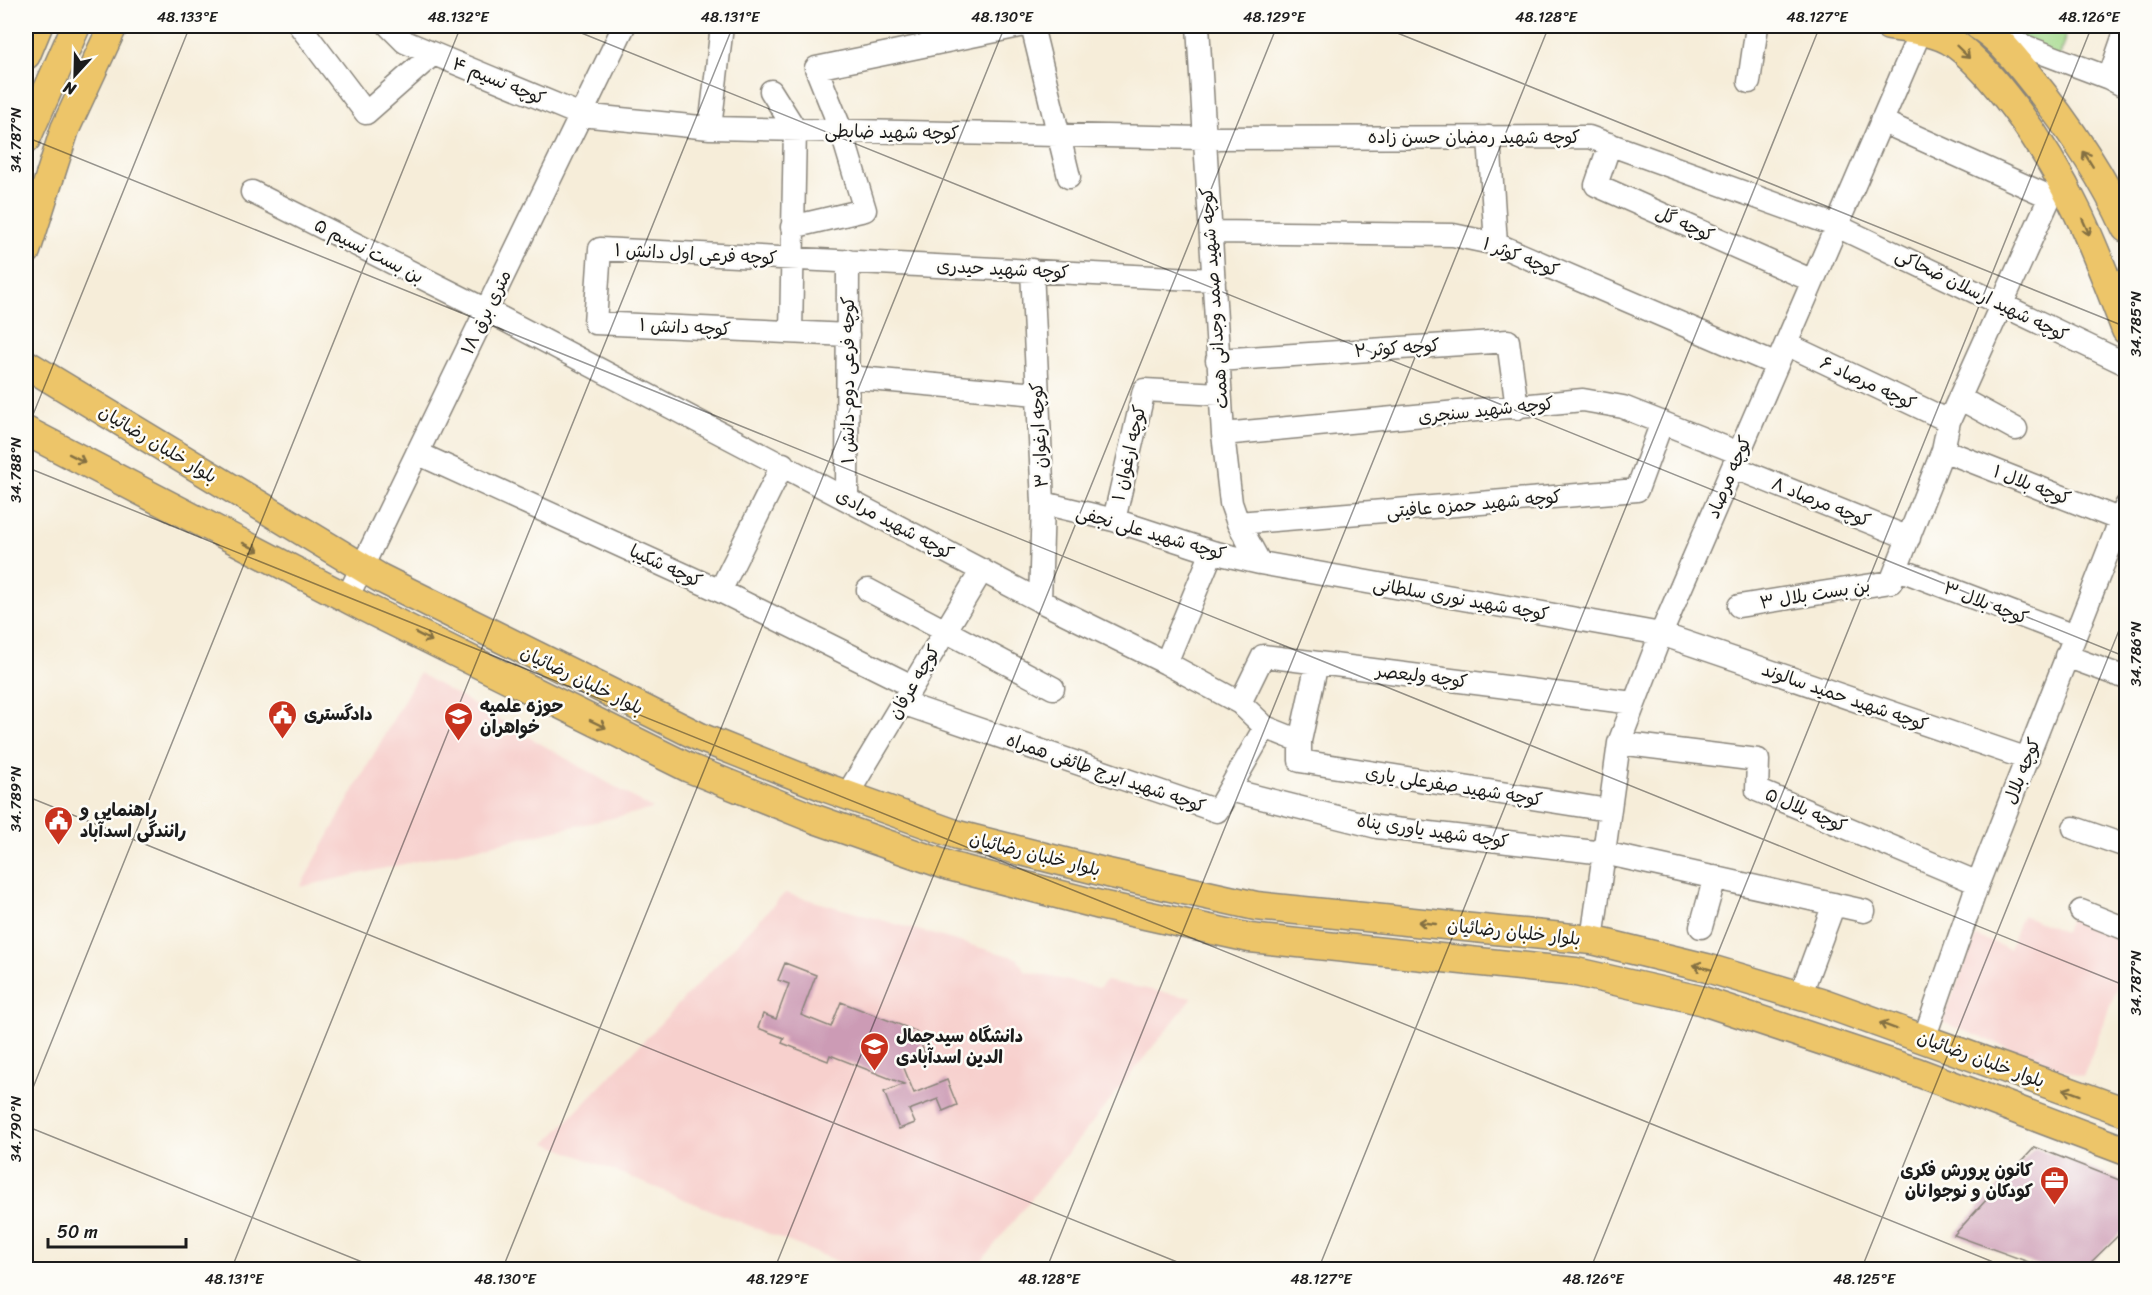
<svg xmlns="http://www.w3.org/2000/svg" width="2152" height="1295" viewBox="0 0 2152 1295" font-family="Sriracha,'Playpen Sans Arabic',sans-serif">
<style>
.built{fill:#f7d0cd}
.green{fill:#a3d98a;stroke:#607a53;stroke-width:1.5}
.building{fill:#cc9bb5}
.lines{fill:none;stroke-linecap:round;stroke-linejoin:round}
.minor-casing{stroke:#89847a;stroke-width:25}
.major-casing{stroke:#89847a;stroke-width:31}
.minor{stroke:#fff;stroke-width:22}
.major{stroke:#edc569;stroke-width:28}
.oneway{stroke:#847042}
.ticks{fill:none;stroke:#1c1c1c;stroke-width:1.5;stroke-opacity:0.45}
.labels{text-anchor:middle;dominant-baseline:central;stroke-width:5;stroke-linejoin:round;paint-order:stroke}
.street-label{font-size:18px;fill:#1c1c1c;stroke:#fdfcf7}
.poi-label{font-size:18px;font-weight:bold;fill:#1c1c1c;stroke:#fdfcf7;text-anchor:start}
.neatline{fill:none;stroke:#1c1c1c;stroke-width:2}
.ticks-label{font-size:15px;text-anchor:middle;fill:#1c1c1c}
</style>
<rect width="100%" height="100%" fill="#fdfcf7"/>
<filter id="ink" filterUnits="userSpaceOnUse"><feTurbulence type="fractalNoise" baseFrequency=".0167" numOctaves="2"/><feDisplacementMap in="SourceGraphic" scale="12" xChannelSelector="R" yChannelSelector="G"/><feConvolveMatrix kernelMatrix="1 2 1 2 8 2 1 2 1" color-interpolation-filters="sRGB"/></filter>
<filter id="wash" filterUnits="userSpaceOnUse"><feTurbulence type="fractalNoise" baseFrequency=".008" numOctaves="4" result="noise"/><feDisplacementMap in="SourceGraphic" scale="24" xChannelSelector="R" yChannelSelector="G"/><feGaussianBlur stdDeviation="1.35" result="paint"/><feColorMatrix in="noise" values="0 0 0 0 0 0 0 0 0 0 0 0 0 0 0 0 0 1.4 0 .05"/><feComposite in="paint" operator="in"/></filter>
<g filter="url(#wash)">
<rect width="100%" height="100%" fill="#f6edd9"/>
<path class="built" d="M419,673L653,809L300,887Z
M785,893L1017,958L1025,971L1099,988L1106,981L1192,998L975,1269H856L546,1143Z
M2022,915L2064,932L2071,916L2126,937V964L2083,1077L1942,1022L1976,936L2009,949Z"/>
<path class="green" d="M1999,26H2068L2057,67Z"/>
<g id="blocks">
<path class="building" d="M785,963L816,975L801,1015L831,1027L841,1002L916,1031L925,1054L902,1063L914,1093L947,1080L957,1105L943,1111L938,1099L909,1110L915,1123L899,1129L884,1092L904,1084L830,1055L828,1061L782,1043L784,1038L758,1028L763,1014L776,1019L789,984L778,980Z
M2035,1147L2127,1183V1227L2084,1269H2048L1954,1235Z"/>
</g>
</g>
<g filter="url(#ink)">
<use href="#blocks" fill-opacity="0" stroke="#89847a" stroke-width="1.5"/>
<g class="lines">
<defs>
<path id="minor" d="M300,26L366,113L433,54
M389,26L405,42L581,115L710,128L1203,138L1589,137L1837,226L2126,364
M1032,26L1069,177
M1198,26L1223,434L1231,503L1238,523L1260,563
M1995,35L2109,78L2126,87
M2109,78L2126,29
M1749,82L1757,26
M771,91L795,129L791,332
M1881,121L2050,197
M710,128L722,26
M1489,137L1496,244
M1610,144L1596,185L1813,281
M252,192L486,310L1040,601L1166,663L1240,703L1265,727L1300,741
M792,227L865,210L841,130L816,68L1020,26
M1212,232L1453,235L1496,244L1777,365
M1032,270L1043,503L1040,601
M848,335L595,323L600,249L1214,280
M1786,344L1949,421
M1217,360L1508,341L1517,408
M848,377L1036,394
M1959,398L2016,429
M1223,434L1583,400L1623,407L1739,453
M1943,450L2121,520
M417,453L720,591L912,686
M1733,467L1909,538
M847,498L848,261
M1043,503L1114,520L1212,552L1260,563L1661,634L2028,759
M1114,520L1144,390L1220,394
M1238,523L1637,490L1662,422
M1898,569L2074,636
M868,590L1053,688
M720,591L783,464
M347,598L624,26
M1739,606L1891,582L1943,450L1949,421L2050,197L2066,185
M2066,656L2126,678
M1166,663L1212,552
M1317,663L1300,741V761L1608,810
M902,703L1217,811L1265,727
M1240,703L1263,656L1633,703
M1619,743L1758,760L1757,790L1978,883
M1230,790L1377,827L1604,853L1864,911
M847,795L982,570
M2074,828L2126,846
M2081,911L2126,929
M1701,927L1715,877
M1592,940L1619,743L1661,634L1921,30
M1800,996L1834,904
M1924,1039L1978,883L2126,506"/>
<path id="major" d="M1889,26C1910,29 1937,31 1955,44C1977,60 1997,85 2014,107C2069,180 2094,246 2126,330
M1979,26C1999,38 2012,56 2027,74C2066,122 2101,172 2126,228
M26,55L38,26
M26,139L76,26
M26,251L65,129L113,26
M26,364L380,578L702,738L827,788L958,835L1108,873L1256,906L1592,940L1707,968L1821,1002L2126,1112
M26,431L364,607L689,768L815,819L949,866L1100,905L1250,938L1576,972L1700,1000L1917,1072L2126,1151"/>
</defs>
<use href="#minor" class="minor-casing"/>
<use href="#major" class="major-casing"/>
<use href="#minor" class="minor"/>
<use href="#major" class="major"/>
</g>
<defs><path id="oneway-shaft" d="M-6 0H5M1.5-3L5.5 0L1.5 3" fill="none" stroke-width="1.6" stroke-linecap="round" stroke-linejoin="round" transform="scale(1.5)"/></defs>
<g class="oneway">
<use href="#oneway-shaft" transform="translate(1963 52) rotate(44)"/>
<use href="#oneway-shaft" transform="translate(2088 159) rotate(-122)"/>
<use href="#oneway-shaft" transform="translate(2086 227) rotate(66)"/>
<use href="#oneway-shaft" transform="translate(77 458) rotate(27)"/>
<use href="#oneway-shaft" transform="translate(251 547) rotate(27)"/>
<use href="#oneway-shaft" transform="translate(424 637) rotate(27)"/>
<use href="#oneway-shaft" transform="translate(598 724) rotate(26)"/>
<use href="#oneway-shaft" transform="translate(1427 923) rotate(-174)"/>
<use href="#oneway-shaft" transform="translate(1702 967) rotate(-165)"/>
<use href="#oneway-shaft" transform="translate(1888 1026) rotate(-160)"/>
<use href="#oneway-shaft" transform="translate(2072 1092) rotate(-160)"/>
</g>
</g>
<path class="ticks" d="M564,26L2126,657M1380,26L2126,327M26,137L2126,986M26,432L190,26M26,467L2013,1270M26,796L1197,1270M26,1105L461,26M26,1126L382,1270M231,1270L733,26M502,1270L1005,26M774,1270L1277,26M1046,1270L1549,26M1318,1270L1820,26M1590,1270L2092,26M1861,1270L2126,613"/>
<defs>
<symbol id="civic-pin" viewBox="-11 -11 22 30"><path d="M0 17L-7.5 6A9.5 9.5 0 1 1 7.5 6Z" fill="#c8321e" stroke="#fdfcf7"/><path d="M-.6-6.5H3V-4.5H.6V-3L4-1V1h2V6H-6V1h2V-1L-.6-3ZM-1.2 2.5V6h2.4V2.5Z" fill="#fff"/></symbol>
<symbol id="university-pin" viewBox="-11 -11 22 30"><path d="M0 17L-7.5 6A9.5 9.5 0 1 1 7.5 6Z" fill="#c8321e" stroke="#fdfcf7"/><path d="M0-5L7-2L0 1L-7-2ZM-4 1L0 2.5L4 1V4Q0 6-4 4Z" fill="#fff"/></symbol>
<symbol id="office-pin" viewBox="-11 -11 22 30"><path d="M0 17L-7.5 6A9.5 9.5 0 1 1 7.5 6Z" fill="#c8321e" stroke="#fdfcf7"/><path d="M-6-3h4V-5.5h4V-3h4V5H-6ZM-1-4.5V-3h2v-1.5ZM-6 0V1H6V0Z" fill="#fff"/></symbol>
</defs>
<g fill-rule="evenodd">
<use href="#civic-pin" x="266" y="698" width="33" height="45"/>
<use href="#university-pin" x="442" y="700" width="33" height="45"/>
<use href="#civic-pin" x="42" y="804" width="33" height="45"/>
<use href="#university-pin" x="858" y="1030" width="33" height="45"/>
<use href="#office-pin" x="2038" y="1164" width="33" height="45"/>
</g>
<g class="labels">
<g class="street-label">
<text transform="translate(499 81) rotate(22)">کوچه نسیم ۴</text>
<text transform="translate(892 132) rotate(1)">کوچه شهید ضابطی</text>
<text x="1474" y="137">کوچه شهید رمضان حسن زاده</text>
<text transform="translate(1685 224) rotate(24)">کوچه گل</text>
<text transform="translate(369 251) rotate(27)">بن بست نسیم ۵</text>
<text transform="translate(696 254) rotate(3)">کوچه فرعی اول دانش ۱</text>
<text transform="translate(1521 257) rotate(21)">کوچه کوثر ۱</text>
<text transform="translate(1003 269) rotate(3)">کوچه شهید حیدری</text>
<text transform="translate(1982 295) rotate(26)">کوچه شهید ارسلان ضحاکی</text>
<text transform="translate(1214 298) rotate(-94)">کوچه شهید صمد وجدانی همت</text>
<text transform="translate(486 312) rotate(-64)">۱۸ متری برق</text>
<text transform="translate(685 327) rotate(3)">کوچه دانش ۱</text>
<text transform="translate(1397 348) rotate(-4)">کوچه کوثر ۲</text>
<text transform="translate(848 380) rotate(-90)">کوچه فرعی دوم دانش ۱</text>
<text transform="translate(1868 383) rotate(25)">کوچه مرصاد ۶</text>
<text transform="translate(1486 410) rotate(-6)">کوچه شهید سنجری</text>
<text transform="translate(1039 435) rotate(-93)">کوچه ارغوان ۳</text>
<text transform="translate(158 444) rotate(31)">بلوار خلبان رضائیان</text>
<text transform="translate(1129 453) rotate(-77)">کوچه ارغوان ۱</text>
<text transform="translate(1729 477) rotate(-67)">کوچه مرصاد</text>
<text transform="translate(2032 485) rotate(21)">کوچه بلال ۱</text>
<text transform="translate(1821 502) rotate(22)">کوچه مرصاد ۸</text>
<text transform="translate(1474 504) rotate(-5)">کوچه شهید حمزه عافیتی</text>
<text transform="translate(895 524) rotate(28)">کوچه شهید مرادی</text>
<text transform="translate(1151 533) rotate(16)">کوچه شهید علی نجفی</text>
<text transform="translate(666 566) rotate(25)">کوچه شکیبا</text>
<text transform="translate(1815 594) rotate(-9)">بن بست بلال ۳</text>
<text transform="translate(1461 599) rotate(10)">کوچه شهید نوری سلطانی</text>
<text transform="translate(1986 603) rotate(21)">کوچه بلال ۳</text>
<text transform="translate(1422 676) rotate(7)">کوچه ولیعصر</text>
<text transform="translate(582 680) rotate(26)">بلوار خلبان رضائیان</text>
<text transform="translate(914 682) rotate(-59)">کوچه عرفان</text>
<text transform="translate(1845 697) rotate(19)">کوچه شهید حمید سالوند</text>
<text transform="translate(2022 771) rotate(-68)">کوچه بلال</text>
<text transform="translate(1106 773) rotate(19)">کوچه شهید ایرج طائفی همراه</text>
<text transform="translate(1454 786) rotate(9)">کوچه شهید صفرعلی یاری</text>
<text transform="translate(1806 810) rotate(23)">کوچه بلال ۵</text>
<text transform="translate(1433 831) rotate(8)">کوچه شهید یاوری پناه</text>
<text transform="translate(1035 854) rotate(14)">بلوار خلبان رضائیان</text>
<text transform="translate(1514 932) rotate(6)">بلوار خلبان رضائیان</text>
<text transform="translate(1981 1059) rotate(20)">بلوار خلبان رضائیان</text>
</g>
<g class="poi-label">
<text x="480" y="706">حوزه علمیه<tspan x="480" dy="21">خواهران</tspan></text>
<text x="304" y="714">دادگستری</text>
<text x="80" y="810">راهنمایی و<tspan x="80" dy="21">رانندگی اسدآباد</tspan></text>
<text x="896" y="1036">دانشگاه سیدجمال<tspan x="896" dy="21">الدین اسدآبادی</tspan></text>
<text x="2033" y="1170" text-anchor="end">کانون پرورش فکری<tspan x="2033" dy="21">کودکان و نوجوانان</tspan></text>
</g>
</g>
<rect width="2152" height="1295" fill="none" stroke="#fdfcf7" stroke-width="66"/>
<g transform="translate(75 75) rotate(202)" stroke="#fdfcf7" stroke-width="4.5" paint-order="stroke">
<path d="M0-4.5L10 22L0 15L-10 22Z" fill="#1c1c1c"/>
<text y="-9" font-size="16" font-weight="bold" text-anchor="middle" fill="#1c1c1c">N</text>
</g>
<path d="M48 1238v9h138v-9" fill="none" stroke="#1c1c1c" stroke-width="3"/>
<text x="57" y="1238" font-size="18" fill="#1c1c1c" stroke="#fdfcf7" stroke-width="4.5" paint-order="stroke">50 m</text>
<rect x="33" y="33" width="2086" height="1229" class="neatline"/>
<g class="ticks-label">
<text x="187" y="22">48.133°E</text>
<text x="458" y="22">48.132°E</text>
<text x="730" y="22">48.131°E</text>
<text x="1002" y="22">48.130°E</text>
<text x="1274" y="22">48.129°E</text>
<text x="1546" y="22">48.128°E</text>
<text x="1817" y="22">48.127°E</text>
<text x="2089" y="22">48.126°E</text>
<text transform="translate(16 140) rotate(-90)" y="5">34.787°N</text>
<text transform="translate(2136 324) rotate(-90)" y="5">34.785°N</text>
<text transform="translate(16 470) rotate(-90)" y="5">34.788°N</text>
<text transform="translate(2136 654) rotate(-90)" y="5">34.786°N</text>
<text transform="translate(16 799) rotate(-90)" y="5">34.789°N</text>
<text transform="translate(2136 983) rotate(-90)" y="5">34.787°N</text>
<text transform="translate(16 1129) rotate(-90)" y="5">34.790°N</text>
<text x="234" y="1284">48.131°E</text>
<text x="505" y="1284">48.130°E</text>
<text x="777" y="1284">48.129°E</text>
<text x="1049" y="1284">48.128°E</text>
<text x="1321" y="1284">48.127°E</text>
<text x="1593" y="1284">48.126°E</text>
<text x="1864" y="1284">48.125°E</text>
</g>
</svg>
